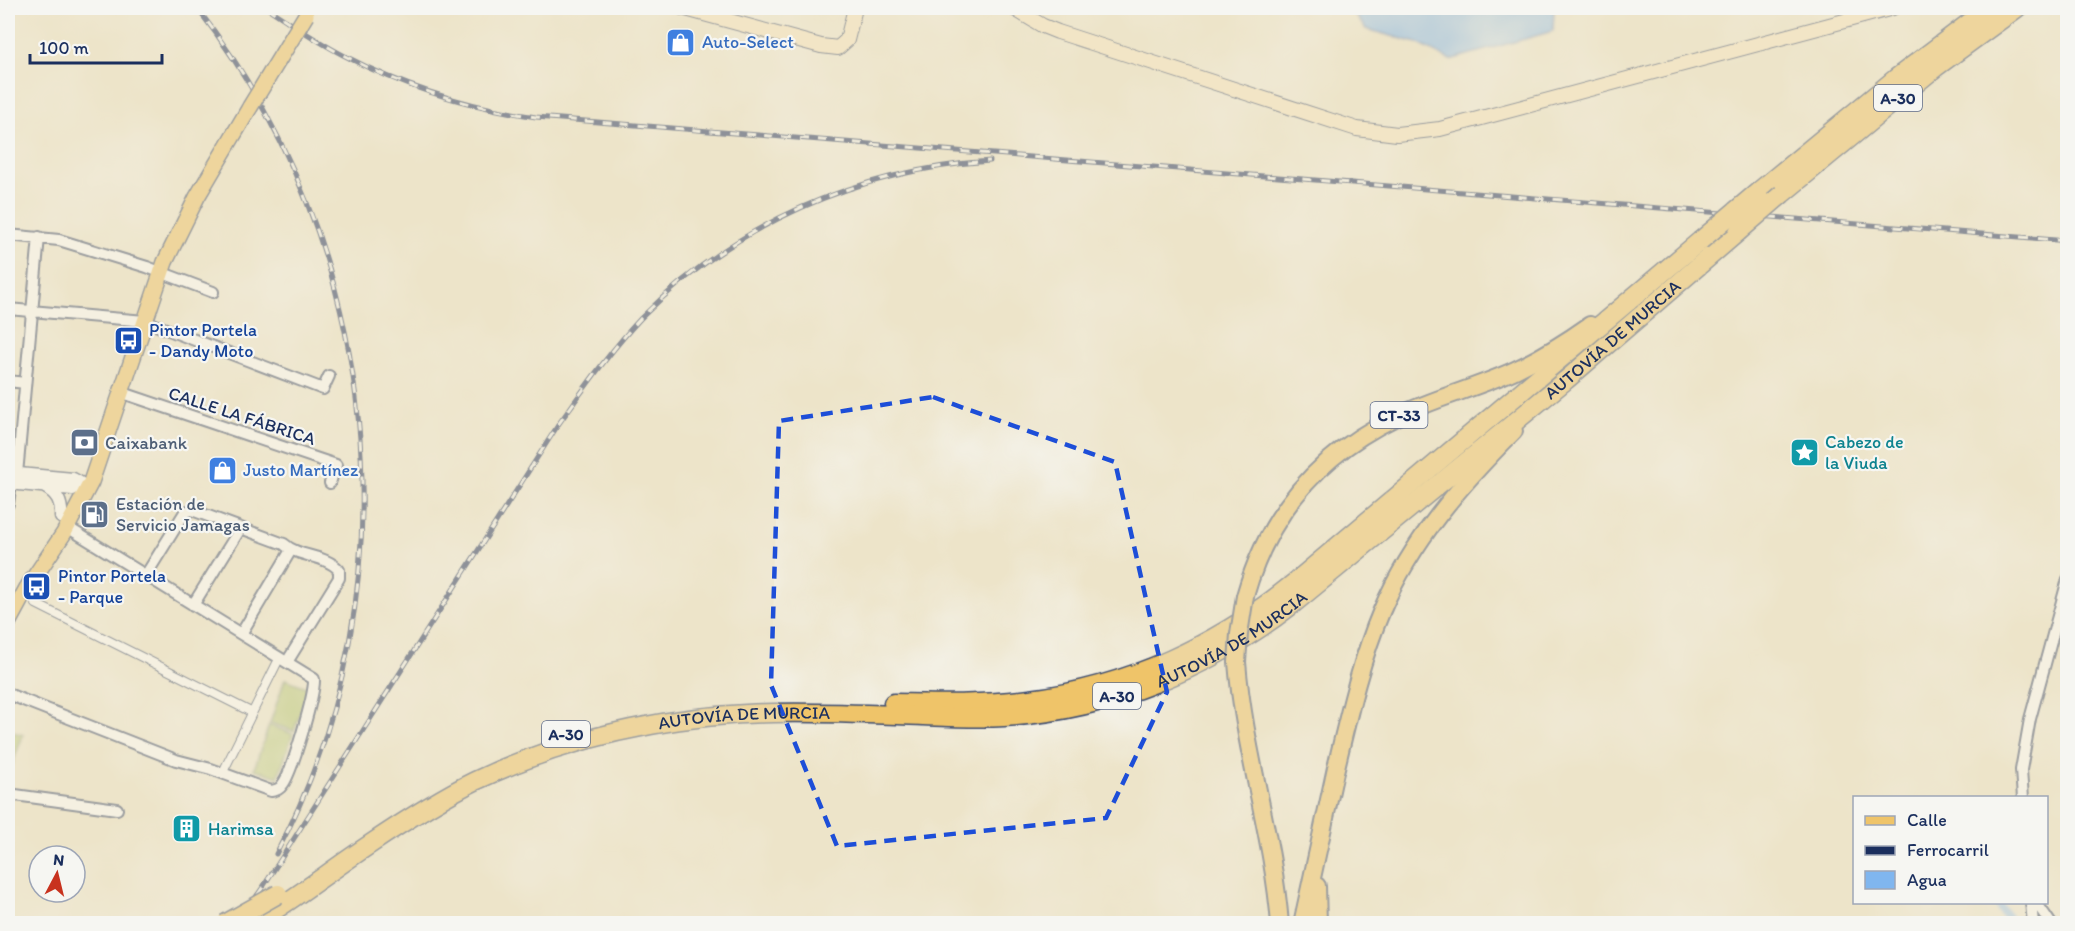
<svg xmlns="http://www.w3.org/2000/svg" width="2075" height="931" viewBox="0 0 2075 931" font-family="Itim,sans-serif">
<style>
.green{fill:#acc165;stroke:#647862;stroke-width:1.5}
.water{fill:#80b6ef;stroke:#4e72a6;stroke-width:1.5}
.lines{fill:none;stroke-linecap:round;stroke-linejoin:round}
.canal{stroke:#80b6ef;stroke-width:9}
.pedestrian-casing{stroke:#3a4a6e;stroke-width:10}
.minor-casing{stroke:#3a4a6e;stroke-width:14}
.tertiary-casing{stroke:#3a4a6e;stroke-width:15}
.secondary-casing{stroke:#3a4a6e;stroke-width:16}
.primary-casing{stroke:#3a4a6e;stroke-width:18}
.trunk-casing{stroke:#3a4a6e;stroke-width:20}
.motorway-casing{stroke:#3a4a6e;stroke-width:21}
.pedestrian{stroke:#fff;stroke-width:8}
.minor{stroke:#fff;stroke-width:10}
.tertiary{stroke:#fff;stroke-width:12}
.secondary{stroke:#f9e7c3;stroke-width:14}
.primary{stroke:#efc469;stroke-width:15}
.trunk{stroke:#efc469;stroke-width:16}
.motorway{stroke:#efc469;stroke-width:18}
.rail-casing{stroke:#1b2f5e;stroke-width:5}
.rail{stroke:#f6f6f2;stroke-width:3;stroke-dasharray:9;stroke-linecap:butt}
.primary-bridge-casing{stroke:#3a4a6e;stroke-width:18;stroke-linecap:butt}
.trunk-bridge-casing{stroke:#3a4a6e;stroke-width:20;stroke-linecap:butt}
.motorway-bridge-casing{stroke:#3a4a6e;stroke-width:21;stroke-linecap:butt}
.primary-bridge{stroke:#efc469;stroke-width:15}
.trunk-bridge{stroke:#efc469;stroke-width:16}
.motorway-bridge{stroke:#efc469;stroke-width:18}
.marked{fill:none;stroke:#1d4ed8;stroke-width:4.5;stroke-dasharray:12 8;stroke-linejoin:round}
.labels{text-anchor:middle;dominant-baseline:central;stroke-width:4.5;stroke-linejoin:round;paint-order:stroke}
.shield{fill:#f6f6f2;stroke:#5d6b8a;stroke-width:1.5}
.shield-label{font-size:16px;font-weight:bold;fill:#1b2f5e}
.shop-label{font-size:18px;fill:#366cbe;stroke:#f6f6f2;text-anchor:start}
.transit-label{font-size:18px;fill:#164399;stroke:#f6f6f2;text-anchor:start}
.street-label{font-size:18px;fill:#1b2f5e;stroke:#f6f6f2}
.culture-label{font-size:18px;fill:#0d838f;stroke:#f6f6f2;text-anchor:start}
.service-label{font-size:18px;fill:#4e5e75;stroke:#f6f6f2;text-anchor:start}
</style>
<rect width="100%" height="100%" fill="#f6f6f2"/>
<filter id="ink" filterUnits="userSpaceOnUse"><feTurbulence type="fractalNoise" baseFrequency=".0167" numOctaves="2"/><feDisplacementMap in="SourceGraphic" scale="12" xChannelSelector="R" yChannelSelector="G"/><feConvolveMatrix kernelMatrix="1 2 1 2 8 2 1 2 1" color-interpolation-filters="sRGB"/></filter>
<filter id="wash" filterUnits="userSpaceOnUse"><feTurbulence type="fractalNoise" baseFrequency=".008" numOctaves="4" result="noise"/><feDisplacementMap in="SourceGraphic" scale="24" xChannelSelector="R" yChannelSelector="G"/><feGaussianBlur stdDeviation="1.35" result="paint"/><feColorMatrix in="noise" values="0 0 0 0 0 0 0 0 0 0 0 0 0 0 0 0 0 1.4 0 .05"/><feComposite in="paint" operator="in"/></filter>
<g filter="url(#wash)">
<rect width="100%" height="100%" fill="#ede4c9"/>
<path class="green" d="M285,679L309,688L294,731L270,723Z
M269,725L293,734L278,777L254,769Z
M8,730L23,735L8,776Z"/>
<path class="water" d="M1350,8H1554L1553,31L1450,60L1417,43L1366,29Z"/>
<g class="lines">
<path class="canal" d="M1996,902L2012,924"/>
</g>
</g>
<g filter="url(#ink)">
<g class="lines">
<defs>
<path id="pedestrian" d="M24,594L33,599L36,604L251,712
M222,774L277,663"/>
<path id="minor" d="M8,235L59,240L147,267L213,292
M8,309L145,321L323,389L329,376
M8,381L25,383
M120,392L336,465L330,483
M8,504L11,483L17,474L39,237
M146,575L185,512L192,510L284,544C299,558 325,554 339,570V578L287,662
M193,605L240,529
M241,634L291,550
M8,694L176,760L211,769L271,791C277,790 280,789 283,784C292,772 315,694 314,679L67,527
M8,794L117,809
M2023,798L2021,770L2030,719L2068,579
M2031,902L2033,924
M2036,902L2051,924"/>
<path id="tertiary" d="M8,473L73,479L80,483
M8,483L73,489L77,487
M45,487C58,494 62,503 61,517"/>
<path id="secondary" d="M682,8L821,46L838,48L847,40L855,8
M1013,8L1043,26L1058,32L1357,129L1397,134L1440,129L1893,8"/>
<path id="primary" d="M8,623L27,588L64,533L91,482L165,262L197,197L250,107"/>
<path id="trunk" d="M1245,596C1268,514 1319,454 1396,417C1434,398 1477,388 1515,370C1542,357 1566,342 1590,325
M1237,662C1244,751 1273,835 1280,924
M1317,886L1318,924
M1302,924C1313,873 1324,822 1335,772C1348,717 1360,662 1382,610C1412,540 1461,484 1514,431"/>
<g id="motorway">
<path d="M1759,191L1895,79L1989,8"/>
<path d="M1782,194L1936,67L2017,8"/>
<path d="M893,703C938,704 984,705 1030,699C1127,687 1218,645 1294,583L1700,241"/>
<path id="s1" d="M253,924C293,900 330,871 369,845C403,822 438,799 475,781C530,755 591,736 651,725C733,709 815,712 898,715C933,716 969,719 1004,717C1109,711 1211,668 1293,604L1566,380L1738,232"/>
</g>
</defs>
<use href="#pedestrian" class="pedestrian-casing"/>
<use href="#minor" class="minor-casing"/>
<use href="#tertiary" class="tertiary-casing"/>
<use href="#secondary" class="secondary-casing"/>
<use href="#primary" class="primary-casing"/>
<use href="#trunk" class="trunk-casing"/>
<use href="#motorway" class="motorway-casing"/>
<use href="#pedestrian" class="pedestrian"/>
<use href="#minor" class="minor"/>
<use href="#tertiary" class="tertiary"/>
<use href="#secondary" class="secondary"/>
<use href="#primary" class="primary"/>
<use href="#trunk" class="trunk"/>
<use href="#motorway" class="motorway"/>
<defs>
<path id="rail" d="M197,8C381,244 417,588 276,854
M267,8C294,25 320,44 349,58C408,89 470,107 536,117L2068,241
M237,924L263,887L560,422C586,386 611,350 641,318C735,224 858,170 990,161"/>
</defs>
<use href="#rail" class="rail-casing"/>
<use href="#rail" class="rail"/>
<defs>
<path id="primary-bridge" d="M250,107L306,15"/>
<path id="trunk-bridge" d="M1237,662L1239,634L1245,596"/>
<path id="motorway-bridge" d="M1738,232L1782,194
M1700,241L1759,191
M225,924L278,894"/>
</defs>
<use href="#primary-bridge" class="primary-bridge-casing"/>
<use href="#trunk-bridge" class="trunk-bridge-casing"/>
<use href="#motorway-bridge" class="motorway-bridge-casing"/>
<use href="#primary-bridge" class="primary-bridge"/>
<use href="#trunk-bridge" class="trunk-bridge"/>
<use href="#motorway-bridge" class="motorway-bridge"/>
</g>
</g>
<path d="M0 0H2075V931H0ZM933,397L1115,462L1167,692L1106,818L837,846L771,685L779,421Z" fill="#ede4c9" fill-opacity=".55" fill-rule="evenodd"/>
<path class="marked" d="M933,397L1115,462L1167,692L1106,818L837,846L771,685L779,421Z"/>
<defs>
<symbol id="shop-square" viewBox="-11 -11 22 22"><rect x="-9" y="-9" width="18" height="18" rx="4" fill="#3f7fe0" stroke="#f6f6f2"/><path d="M-5-2.5h2.3a2.7 3.5 0 0 1 5.4 0H5L5.5 6h-11ZM-1.5-2.5h3a1.5 2.3 0 0 0-3 0Z" fill="#fff"/></symbol>
<symbol id="bus-square" viewBox="-11 -11 22 22"><rect x="-9" y="-9" width="18" height="18" rx="4" fill="#1a4fb4" stroke="#f6f6f2"/><path d="M-5-6H5V4H4V6H2V4H-2V6H-4V4H-5ZM-3.5-4V0h7V-4ZM-3.5 1.2v1.5H-2V1.2ZM2 1.2v1.5H3.5V1.2Z" fill="#fff"/></symbol>
<symbol id="bank-square" viewBox="-11 -11 22 22"><rect x="-9" y="-9" width="18" height="18" rx="4" fill="#5c6f8a" stroke="#f6f6f2"/><path d="M-6-4H6V4H-6ZM0-2.3a2.3 2.3 0 1 0 0 4.6a2.3 2.3 0 1 0 0-4.6Z" fill="#fff"/></symbol>
<symbol id="sight-square" viewBox="-11 -11 22 22"><rect x="-9" y="-9" width="18" height="18" rx="4" fill="#0f9aa8" stroke="#f6f6f2"/><path d="M0-6L1.8-2.2L6-1.7L2.9 1.2L3.7 5.4L0 3.3L-3.7 5.4L-2.9 1.2L-6-1.7L-1.8-2.2Z" fill="#fff"/></symbol>
<symbol id="fuel-square" viewBox="-11 -11 22 22"><rect x="-9" y="-9" width="18" height="18" rx="4" fill="#5c6f8a" stroke="#f6f6f2"/><path d="M-5.5-6h7V0h2V4h1.3V-2.5L3-4.5l.8-.8L6-3V5H2.5V1h-1V6h-7ZM-4.2-4.7v3.2H.2V-4.7Z" fill="#fff"/></symbol>
<symbol id="building-square" viewBox="-11 -11 22 22"><rect x="-9" y="-9" width="18" height="18" rx="4" fill="#0f9aa8" stroke="#f6f6f2"/><path d="M-4-6H4V6H1V3H-1V6H-4ZM-2.5-4.3h1.7v1.8h-1.7ZM.8-4.3h1.7v1.8H.8ZM-2.5-1h1.7V.8h-1.7ZM.8-1h1.7V.8H.8Z" fill="#fff"/></symbol>
</defs>
<g fill-rule="evenodd">
<use href="#shop-square" x="664" y="26" width="33" height="33"/>
<use href="#bus-square" x="112" y="324" width="33" height="33"/>
<use href="#bank-square" x="68" y="426" width="33" height="33"/>
<use href="#sight-square" x="1788" y="436" width="33" height="33"/>
<use href="#shop-square" x="206" y="454" width="33" height="33"/>
<use href="#fuel-square" x="78" y="498" width="33" height="33"/>
<use href="#bus-square" x="20" y="570" width="33" height="33"/>
<use href="#building-square" x="170" y="812" width="33" height="33"/>
</g>
<g class="labels">
<g class="shield">
<rect x="1874" y="85" width="48" height="26" rx="4.5"/>
<rect x="1370.5" y="402" width="57" height="26" rx="4.5"/>
<rect x="1093" y="683" width="48" height="26" rx="4.5"/>
<rect x="542" y="721" width="48" height="26" rx="4.5"/>
</g>
<g class="shield-label">
<text x="1898" y="98">A-30</text>
<text x="1399" y="415">CT-33</text>
<text x="1117" y="696">A-30</text>
<text x="566" y="734">A-30</text>
</g>
<g class="shop-label">
<text x="702" y="42">Auto-Select</text>
<text x="243" y="470">Justo Martínez</text>
</g>
<g class="transit-label">
<text x="149" y="330">Pintor Portela<tspan x="149" dy="21">- Dandy Moto</tspan></text>
<text x="58" y="576">Pintor Portela<tspan x="58" dy="21">- Parque</tspan></text>
</g>
<g class="street-label">
<text stroke="none"><textPath href="#s1" startOffset="1533">AUTOVÍA DE MURCIA</textPath></text>
<text transform="translate(242 416) rotate(18)">CALLE LA FÁBRICA</text>
<text stroke="none"><textPath href="#s1" startOffset="1047">AUTOVÍA DE MURCIA</textPath></text>
<text stroke="none"><textPath href="#s1" startOffset="543">AUTOVÍA DE MURCIA</textPath></text>
</g>
<g class="culture-label">
<text x="1825" y="442">Cabezo de<tspan x="1825" dy="21">la Viuda</tspan></text>
<text x="208" y="829">Harimsa</text>
</g>
<g class="service-label">
<text x="105" y="443">Caixabank</text>
<text x="116" y="504">Estación de<tspan x="116" dy="21">Servicio Jamagas</tspan></text>
</g>
</g>
<rect width="2075" height="931" fill="none" stroke="#f6f6f2" stroke-width="30"/>
<rect x="1853" y="796" width="195" height="108" fill="#f6f6f2" stroke="#9ea6b7" stroke-width="1.5"/>
<rect x="1865" y="816" width="30" height="9" fill="#efc469" stroke="#9ea6b7" stroke-width="1.5"/>
<text x="1907" y="826" font-size="18" fill="#1b2f5e">Calle</text>
<rect x="1865" y="846" width="30" height="9" fill="#1b2f5e" stroke="#9ea6b7" stroke-width="1.5"/>
<text x="1907" y="856" font-size="18" fill="#1b2f5e">Ferrocarril</text>
<rect x="1865" y="871" width="30" height="18" fill="#80b6ef" stroke="#9ea6b7" stroke-width="1.5"/>
<text x="1907" y="886" font-size="18" fill="#1b2f5e">Agua</text>
<g transform="translate(57 874) rotate(7)"><circle r="28" fill="#f6f6f2" stroke="#9ea6b7" stroke-width="1.5"/>
<path d="M0-4.5L10 22L0 15L-10 22Z" fill="#c8321e"/>
<text y="-9" font-size="16" font-weight="bold" text-anchor="middle" fill="#1b2f5e">N</text>
</g>
<path d="M30 54v9h132v-9" fill="none" stroke="#1b2f5e" stroke-width="3"/>
<text x="39" y="54" font-size="18" fill="#1b2f5e" stroke="#f6f6f2" stroke-width="4.5" paint-order="stroke">100 m</text>
</svg>
